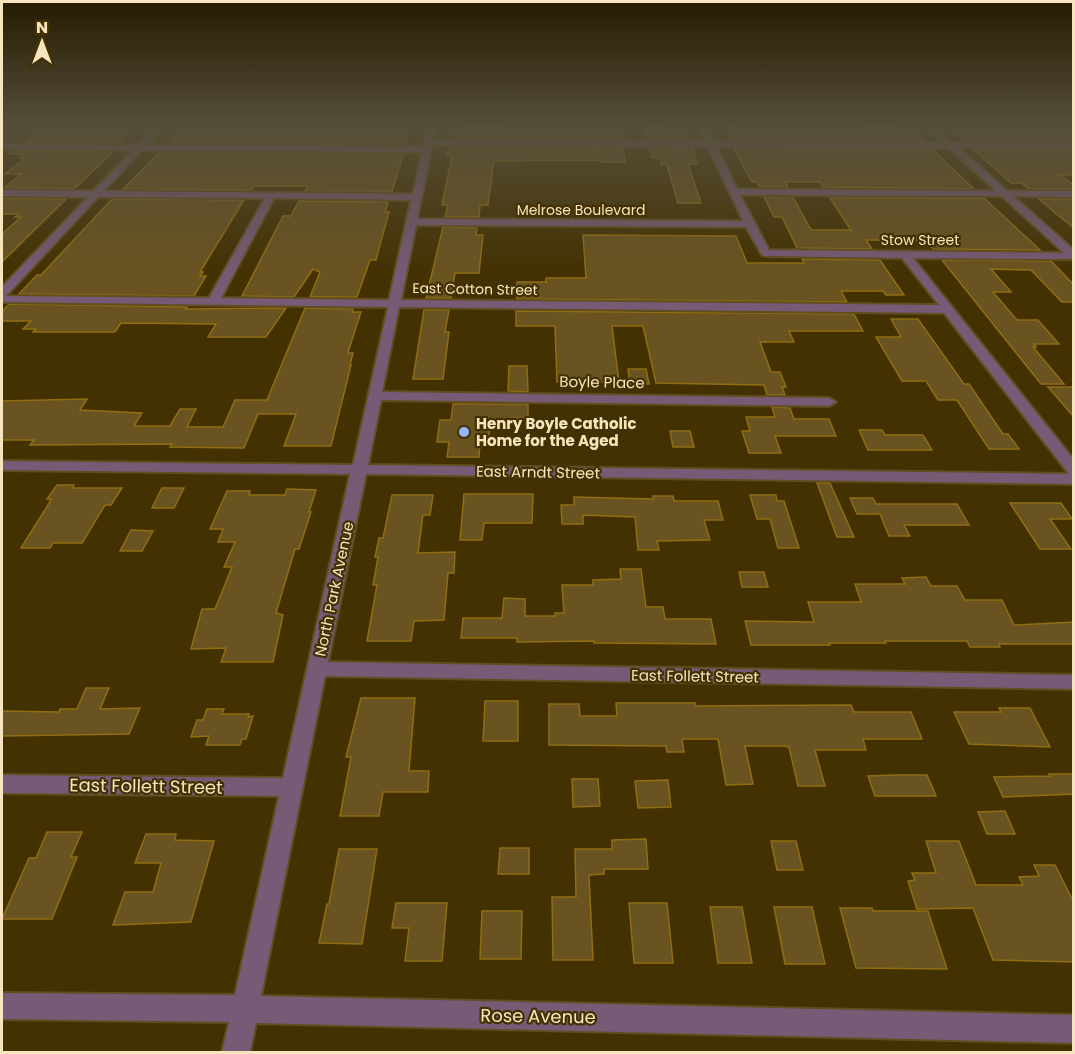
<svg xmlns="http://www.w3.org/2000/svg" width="1075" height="1054" viewBox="0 0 1075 1054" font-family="Poppins,sans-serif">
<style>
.building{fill:#695320;stroke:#906e11;stroke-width:1.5}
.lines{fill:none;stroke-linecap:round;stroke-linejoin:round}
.street-casing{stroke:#604e20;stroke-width:4}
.street{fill:#765a76;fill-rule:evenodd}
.poi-dot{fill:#97b6fd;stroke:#433102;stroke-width:2}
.labels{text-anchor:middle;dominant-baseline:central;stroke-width:4.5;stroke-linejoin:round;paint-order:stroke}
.far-street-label{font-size:14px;fill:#f7e5bf;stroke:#433102}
.street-label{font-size:15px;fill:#f7e5bf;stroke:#433102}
.poi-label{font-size:15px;font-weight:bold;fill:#f7e5bf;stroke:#433102;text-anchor:start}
.near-street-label{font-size:18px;fill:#f7e5bf;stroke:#433102}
</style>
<rect width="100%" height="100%" fill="#433102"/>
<path class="building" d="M114,125H137L118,143L25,142L43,129H111Z
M570,125L571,131H604L603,127H619L621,139H451L455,127Z
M725,126L785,129L896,127L899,130H912L924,141L730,140Z
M644,127L685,128L690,140H647Z
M236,128L311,131L409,128L405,145L169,143L181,130Z
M963,128L1016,129L1021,132L1074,133V141H963L951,130Z
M449,147L623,149L625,162H601V160L494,161L488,205H480L479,217H445L448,205H442L452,156H447Z
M650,149H693L697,164H688L701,203H678L667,165H662L660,158H652Z
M734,149L933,150L974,189L823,187L819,182H785L788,187H759L757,182H752Z
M974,150H1074V175H1060L1074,185V189H1028L1022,183H1011Z
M13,151L108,152L112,153L74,189L4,188L21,174H5L25,158H19L24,154H9Z
M160,152L402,154L403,155L392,192L305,191L308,186H254L251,190L123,189Z
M764,197H793L811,230H851L830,198H984L1040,250L933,249L926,240H866L872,249L797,248L782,217H774Z
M2,198L63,199H66L2,262V234L21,217H15L19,214H2Z
M112,199L244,200L200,272H203L200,276H206L194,296L19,294L37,275H41Z
M1039,199H1074V228L1054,212Z
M299,201L388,202L385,212H389L376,260H370L357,297H310L320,272L313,269L294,297L242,296L283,216H291Z
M443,227L477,228L476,235H483L479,273H455L451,298H426Z
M583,235L736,236L747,263H804L802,259L880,260L904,295H886L883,291H841L847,302L517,299V282H546V278H586Z
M942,260L1051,261L1053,263L1074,285V302H1062L1031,270L991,269L1011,292H993L1017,320H1038L1059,344H1034L1036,347H1033L1064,384H1041Z
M9,304L187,307L185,309L286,308L266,337H208L216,324L121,323L115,332H33L36,329H23L31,321H2V312Z
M305,308L353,309L352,312H361L349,349L348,353H353L350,365H351L331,446H284L296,414H258L244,448L170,447L172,444L30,445L34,440H2V401L87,399L80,410L142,413L134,426H170L180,409H196L187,427H223L235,400H267Z
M424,310H449L445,332H449L443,379H413Z
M516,311L854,314L863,331H789L794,342H760L771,372H780L786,387H782L785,395H767L764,385L656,383L643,326H612L619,382H557L555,326H516Z
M891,319H918L964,384H969L1003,434H1008L1019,449H989L957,400H938L926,381H902L876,337H901Z
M509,366H527L528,392L508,391Z
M628,369H646L649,384H630Z
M1048,387H1074V417Z
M453,404H528V418H510V425L490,427L488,442H480L479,457H447L449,442H437L440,420H451Z
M772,407L790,408L794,419H829L836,436H775L781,453H749L742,431H750L746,417H775Z
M859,430H882L885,435H923L932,450H868Z
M670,431H690L694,447H673Z
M817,483H830L854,537H837Z
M57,485H74L73,488H122L111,505H105L82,543H53L50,548H21L48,505L51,499H47Z
M162,488H184L174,508H152Z
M287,489L316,490L309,512H311L299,549H295L276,613L283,615L273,662H221L226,648L191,649L202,609H215L232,567H224L235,542H218L223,529H210L227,491H250L249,495H285Z
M464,494H533L532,523H484L482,540H460Z
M392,495H433L430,515H423L418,553L455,552L454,573H448L444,620L414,621L411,641H367L377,585H373L378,557H375L379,538H383Z
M750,495H776L777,501H784L799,548H778L770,519H757Z
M653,496H673L674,501H718L723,520H704L710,540L657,541L659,550H638L635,517L583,515V524H562L561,505H574V497L653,499Z
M850,498H873L876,504H957L969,525H904L910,536H889L880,514H857Z
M1010,503H1061L1072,519H1050L1071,549H1040Z
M131,530L153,531L142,551H120Z
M620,569H641L646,607H663L665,619H711L716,644L594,643V641L517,642V638H461L463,618H502L504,598L525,599V616H555V613H564L562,585H593V580L621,579Z
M739,572H764L768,587H742Z
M926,577L931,586H957L965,600H1002L1014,625L1074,622V644H999L1000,647H970L967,641H885L886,643H829L830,645H751L745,621L814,622L808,602H861L855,584H905L902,578Z
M86,688H109L100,709L140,708L129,734L2,736V711L59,712L60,709H77Z
M361,698H415L409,771H429L428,792H383L379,816H340L351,757H346Z
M485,701H518V741H483Z
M616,703H695V706L851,705L854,712H911L922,739H863L866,750H815L825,786H798L789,747L784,746H745L753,784L726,785L718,739H682L684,752H667L666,746L549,745V704H579L580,716H617Z
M999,708H1030L1050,747L969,744L954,712H1001Z
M207,709H224L222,714H249L248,717L253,716L246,739H242L240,745H206L209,736L191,737L197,720H203Z
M1049,774H1074V794L1003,797L994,777L1050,776Z
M894,775H927L936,796H875L868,776Z
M572,779H598L600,806L573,807Z
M668,780L671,807L638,808L635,781Z
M1005,811L1015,834H987L978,812Z
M47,832H82L71,857H77L52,919H2L29,858H36Z
M146,834H176L175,840L214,841L191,922L113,925L125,892H153L161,863H135Z
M646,839L648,869H604V874L589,875L593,960H553L552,897H576L575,849H612V840Z
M771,841H796L803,870H777Z
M926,841H959L976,885H1023L1019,877L1039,876L1034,865H1055L1074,903V962L993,960L973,908L917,909L908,881L915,880L912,873H936Z
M500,848H529V874H498Z
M339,849H377L362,944L319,943L327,904H329Z
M396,903H447L442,961H405L409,928H392Z
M629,903H667L673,963H634Z
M710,907H742L752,963H718Z
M774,907H812L825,964H785Z
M840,908H872L873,911H928L947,969L856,968Z
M482,911H522L521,959H480Z"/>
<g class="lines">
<defs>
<path id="street" d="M156,125H165L147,145L423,147L428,125H436L433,141L706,142L698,125H706L714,142L943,143L924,125H933L953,143H1074V148H959L1007,191H1074V197L1013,196L1074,250V259L913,258L1074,460V484L366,474L328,662L1074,675V689L325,676L261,996L1074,1015V1043L256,1023L250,1052H222L229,1022L2,1019V993L235,995L279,796L2,793V775L283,778L350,474L2,470V461L353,465L388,307L2,302V287L88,197L2,196V190L93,191L133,150L2,149V144L138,145ZM432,145L708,147L743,221L417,219ZM717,147L949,148L996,191L737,189ZM142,150L422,152L413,194L104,191ZM740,195L1002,196L1064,253L769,250ZM98,197L265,198L209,298L6,296ZM274,198L411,200L389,300L221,298ZM416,225L746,227L762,255L766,256L902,258L939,305L401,300ZM399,307L944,313L1069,474L368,465L381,400L829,406L836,402L829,398L382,392Z"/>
</defs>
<use href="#street" class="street-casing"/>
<use href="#street" class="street"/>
</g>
<linearGradient id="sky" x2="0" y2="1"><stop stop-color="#251b01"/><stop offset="0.46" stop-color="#554e39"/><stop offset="1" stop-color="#554e39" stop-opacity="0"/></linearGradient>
<rect width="1075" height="273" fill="url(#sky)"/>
<circle class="poi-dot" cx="464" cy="432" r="6"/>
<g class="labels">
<g class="far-street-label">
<text x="581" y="210">Melrose Boulevard</text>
<text x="920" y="240">Stow Street</text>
<text transform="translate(475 289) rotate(1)">East Cotton Street</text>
</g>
<g class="street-label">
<text transform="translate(602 382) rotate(1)">Boyle Place</text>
<text transform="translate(538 472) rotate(1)">East Arndt Street</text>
<text transform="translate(334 589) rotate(-78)">North Park Avenue</text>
<text transform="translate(695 676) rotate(1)">East Follett Street</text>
</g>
<g class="poi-label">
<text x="476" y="423">Henry Boyle Catholic<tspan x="476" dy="17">Home for the Aged</tspan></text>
</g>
<g class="near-street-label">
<text transform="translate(146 786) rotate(1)">East Follett Street</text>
<text transform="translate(538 1016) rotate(1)">Rose Avenue</text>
</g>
</g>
<rect width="1075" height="1054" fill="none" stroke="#f7e5bf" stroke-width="6"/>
<g transform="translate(42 42)" stroke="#433102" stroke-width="4.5" paint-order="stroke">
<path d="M0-4.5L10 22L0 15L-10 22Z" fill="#f7e5bf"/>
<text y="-9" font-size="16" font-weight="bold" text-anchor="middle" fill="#f7e5bf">N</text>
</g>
</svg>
